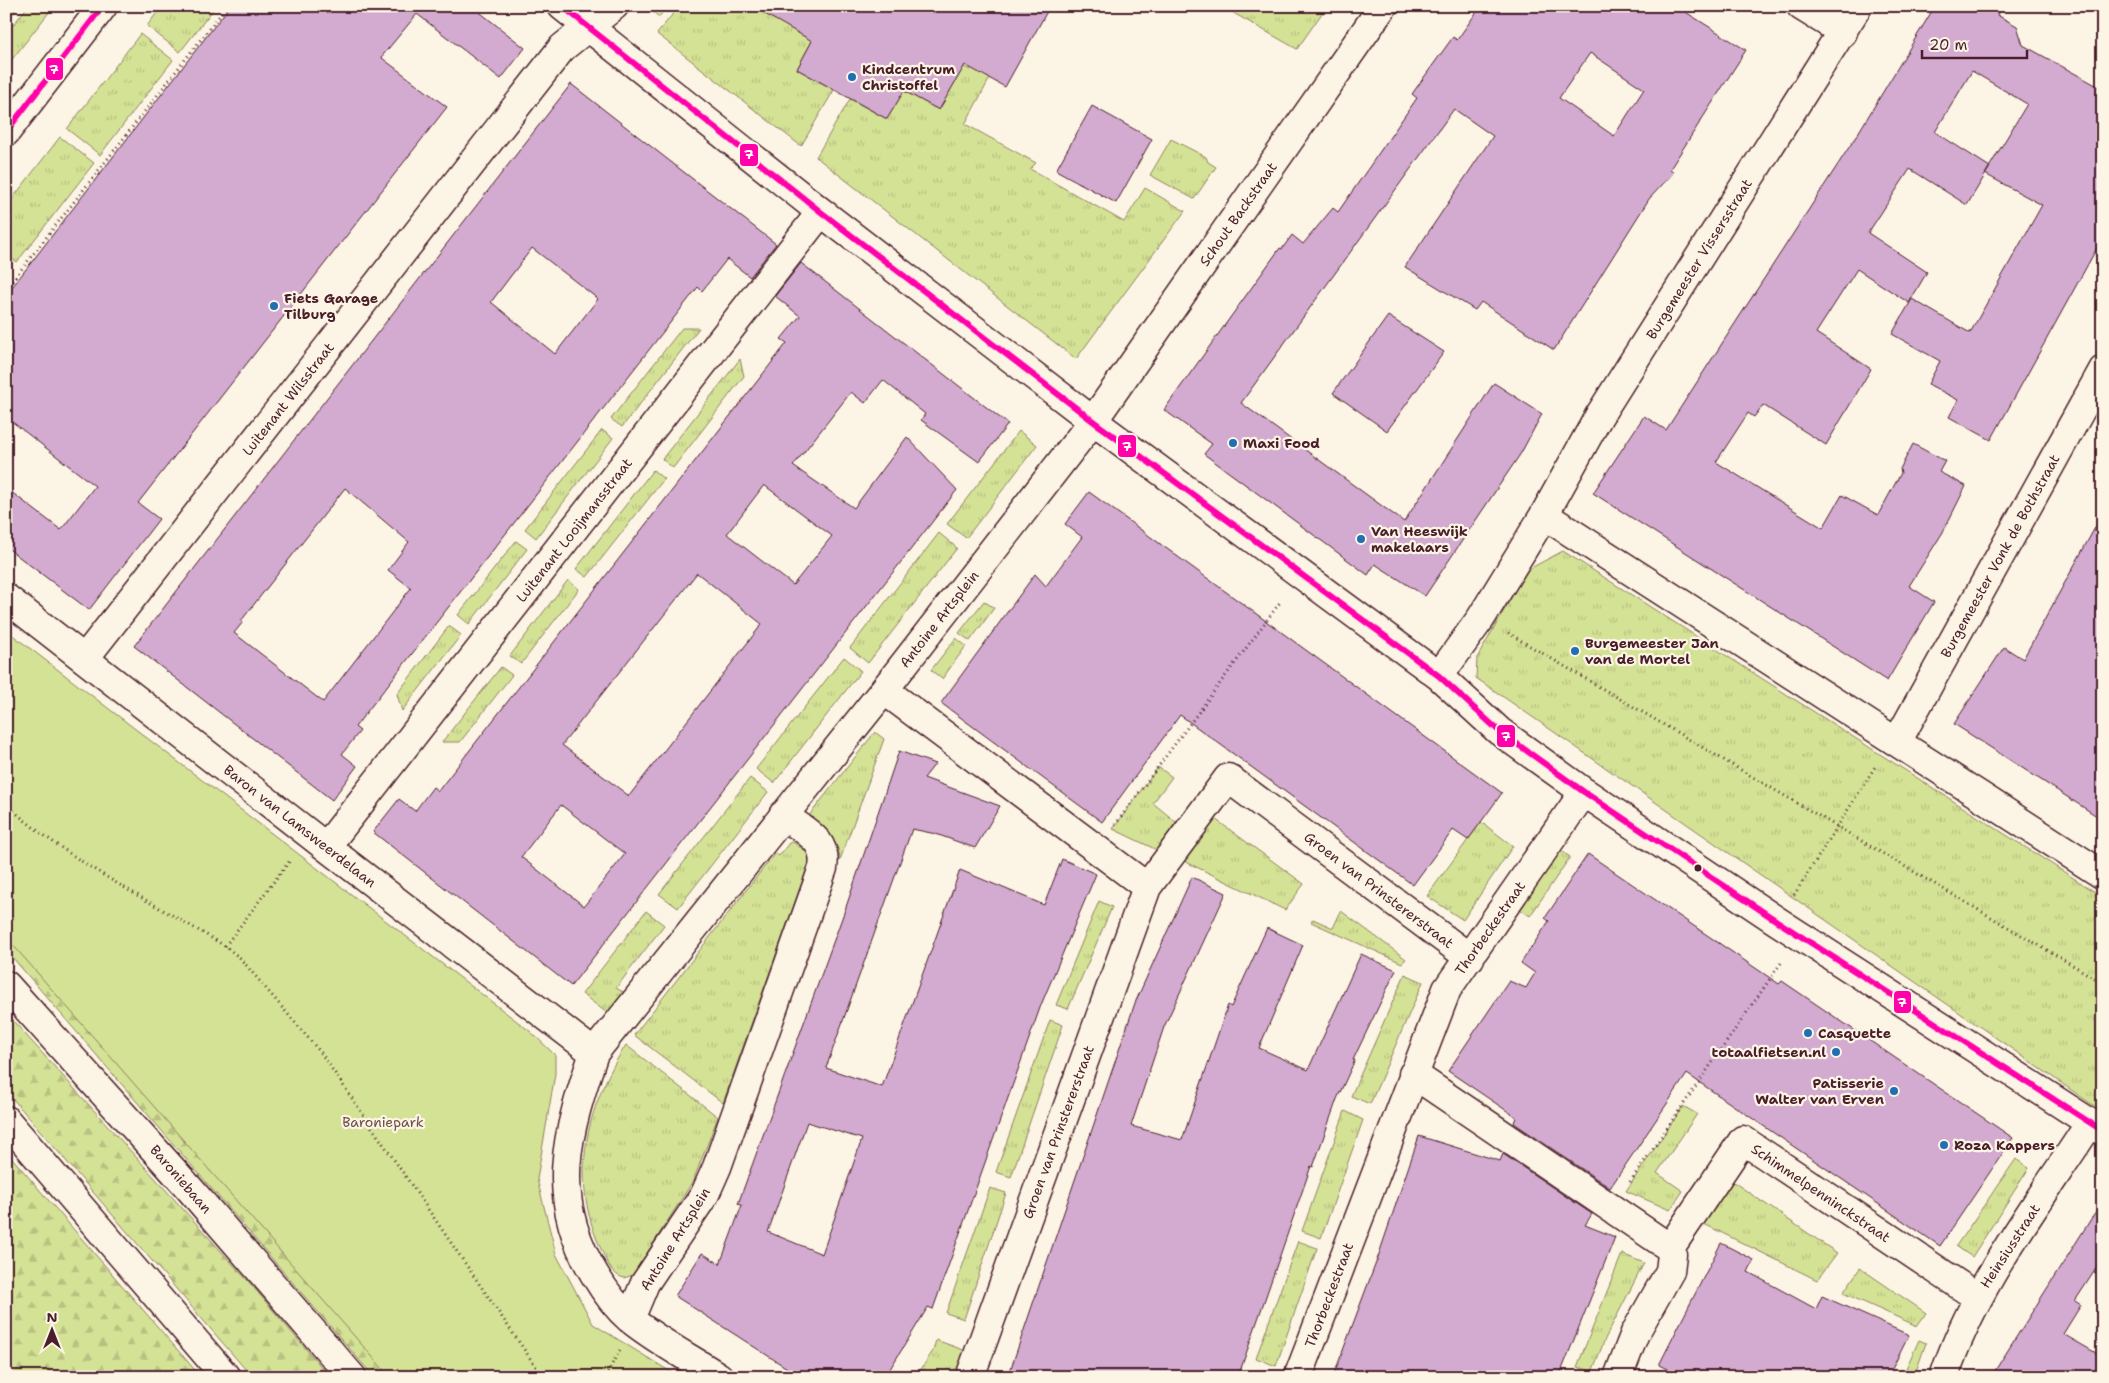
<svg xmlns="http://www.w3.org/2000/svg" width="2109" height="1383" viewBox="0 0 2109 1383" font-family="'Shantell Sans',sans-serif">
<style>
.grass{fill:url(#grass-tufts);stroke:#8f8060}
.forest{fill:url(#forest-firs);stroke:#8f8060}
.park{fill:#d4e295;stroke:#8f8060}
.building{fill:#d3abd1;stroke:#4a1f2b;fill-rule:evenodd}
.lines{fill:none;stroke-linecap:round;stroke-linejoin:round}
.minor-casing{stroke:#4a1f2b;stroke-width:31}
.secondary-casing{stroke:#4a1f2b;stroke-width:31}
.path{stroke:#4a1f2b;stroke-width:3;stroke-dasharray:1 4;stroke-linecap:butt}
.minor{stroke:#fcf5e5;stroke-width:28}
.secondary{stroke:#fcf5e5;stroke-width:28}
.bus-1-casing{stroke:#fcf5e5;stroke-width:10}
.bus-1{stroke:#f0a;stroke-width:6}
.poi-dot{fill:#1f6fb2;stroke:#fcf5e5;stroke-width:2}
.bus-dot{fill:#4a1f2b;stroke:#fcf5e5;stroke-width:2}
.labels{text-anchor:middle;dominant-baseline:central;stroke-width:4.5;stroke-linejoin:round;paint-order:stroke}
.poi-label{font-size:14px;font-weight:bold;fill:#4a1f2b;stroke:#fcf5e5;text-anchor:start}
.street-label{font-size:14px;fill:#4a1f2b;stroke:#fcf5e5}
.park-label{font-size:14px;fill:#6c5046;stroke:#fcf5e5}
.line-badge{stroke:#fcf5e5;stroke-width:2}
.badge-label{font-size:14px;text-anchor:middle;font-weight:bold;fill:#fff}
</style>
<defs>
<pattern id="grass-tufts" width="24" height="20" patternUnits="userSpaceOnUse" patternTransform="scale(1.25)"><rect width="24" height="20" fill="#d4e295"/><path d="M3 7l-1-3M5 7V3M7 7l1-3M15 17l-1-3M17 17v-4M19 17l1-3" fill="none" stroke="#b8c181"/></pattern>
<pattern id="forest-firs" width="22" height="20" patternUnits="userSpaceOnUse" patternTransform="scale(1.25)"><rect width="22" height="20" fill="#d4e295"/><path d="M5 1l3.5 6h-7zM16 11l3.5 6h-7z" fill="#b8c181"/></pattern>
</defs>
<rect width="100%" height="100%" fill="#fcf5e5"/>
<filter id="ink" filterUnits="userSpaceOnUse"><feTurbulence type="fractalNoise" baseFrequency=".02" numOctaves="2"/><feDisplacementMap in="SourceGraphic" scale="10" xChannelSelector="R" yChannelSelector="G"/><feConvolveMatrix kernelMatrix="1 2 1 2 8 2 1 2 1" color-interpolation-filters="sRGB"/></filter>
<g filter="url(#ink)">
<path class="grass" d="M6,6H19L6,22Z
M28,6H54L6,67V34Z
M162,6H216L180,52L147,26Z
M646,6H667L659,17Z
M679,6H785L812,41L797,69L834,90L801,146L657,34Z
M1221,6H1327L1297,49Z
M140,34L173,60L100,155L67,129Z
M977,59L995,69L965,124L1036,163L1030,169L1124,222L1145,188L1185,211L1076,359L816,157L850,99L887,119L904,91L939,110L960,73L957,63L970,70Z
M60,137L94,163L17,262L6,254V207Z
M1171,139L1206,157L1208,162L1216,167L1194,199L1150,175Z
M682,328H699L622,427L611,419Z
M740,359L744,376L673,468L662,459Z
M602,430L613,438L536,538L525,529Z
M1019,431L1037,445L966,538L947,524Z
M653,470L664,479L587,577L576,569Z
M939,533L957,548L868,663L850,648Z
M516,541L527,549L469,624L458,615Z
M1563,551L2103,897V1112L1476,678L1477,658L1527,570Z
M568,580L579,589L521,664L510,656Z
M984,601L994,608L970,641L959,633Z
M449,626L461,635L402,711L397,694Z
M956,638L966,646L942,679L931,670Z
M844,657L861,671L774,783L756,769Z
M501,667L512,675L460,742H442Z
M875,732L884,739L840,860C839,839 823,830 808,817Z
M1158,767L1172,777L1153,803L1176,822L1157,850L1113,829Z
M750,778L768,792L678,908L659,894Z
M1215,819L1304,884L1285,910L1184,861Z
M1481,822L1513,846L1463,920L1427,896Z
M793,842C806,853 813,851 808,872L806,871L723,1103L634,1035L775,853L779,856L789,843Z
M1559,849L1570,857L1530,916L1518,908Z
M1099,901L1112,907L1068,1009L1056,1005Z
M646,911L664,925L616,988L625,993L611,1016L582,994Z
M1341,911L1406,959L1402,963L1311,922L1313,919L1333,928Z
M1405,974L1423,982L1370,1104L1351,1096Z
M1050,1020L1063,1025L1011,1177L996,1172Z
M626,1045L718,1117L693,1181L633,1275L624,1278C611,1275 606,1260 601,1249C569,1180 585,1108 626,1045Z
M1683,1106L1697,1114L1657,1173L1683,1191L1670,1210L1626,1191Z
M1345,1111L1363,1120L1321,1238L1302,1231Z
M2016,1159L2029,1168L1972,1257L1956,1246Z
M1729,1179L1837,1253L1817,1280L1700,1222Z
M990,1188L1006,1193L964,1319L946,1313Z
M1298,1241L1317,1248L1276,1366L1256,1358Z
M1622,1254L1644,1263L1605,1339L1592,1372L1577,1367Z
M1860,1268L1926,1313L1917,1326L1843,1293Z
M936,1340L966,1351L953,1377H916L933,1351Z
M1919,1340L1926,1343L1914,1377H1902Z"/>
<path class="forest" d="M6,880L438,1377H374L6,950Z
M6,1013L248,1281L330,1377H252L6,1091Z
M6,1151L201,1377H6Z"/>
<path class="park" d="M6,630L531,1032L555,1055V1074L537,1179L556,1254L593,1324L679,1377H390L6,937Z"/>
<path class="building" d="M230,6H472L525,48L501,79L417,14L383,55L382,58L447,107L138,503L159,519L89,610L6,547V488L61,530L95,486L6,417V295Z
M751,6H1050L1005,87L965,65L939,110L904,91L887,119L797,69L812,41Z
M1481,6H1676L1746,50L1670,169L1674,172L1649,199L1554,350L1481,302L1475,310L1405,267L1493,136L1454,109L1241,403L1404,522L1494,383L1542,414L1521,453L1425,596L1375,564L1368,575L1204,454L1212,444L1164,410L1280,248L1282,249L1292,235L1303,244L1333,208L1338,212L1417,98L1412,94L1453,37L1457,40ZM1590,53L1644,89L1614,136L1559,98Z
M1935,6H2001L1997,15L2017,26L2023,45L2103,89V237L1991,440L1949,417L1958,400L1928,384L1940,361L1892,334L1912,299L1970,333L2042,205L1985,174L2027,104L1972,71L1935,132L1990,167L1967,205L1910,169L1868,233L1927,272L1909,303L1857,269L1816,333L1871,369L1826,445L1763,405L1754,417L1748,413L1716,462L1823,528L1842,495L1878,515L1901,473L1900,469L1913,444L1945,461L1939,472L1966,486L1943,532L1909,586L1934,602L1887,681L1593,493L1644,416L1666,430L1857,135Z
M571,84L776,244L750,277L727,259L702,291L698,287L355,727L360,731L342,754L357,766L332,800L134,646ZM532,248L598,299L555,354L491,302ZM345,488L409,542L388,570L411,588L323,702L234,633L243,622L241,621Z
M1092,106L1152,139L1116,203L1056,170Z
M801,263L1008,424L979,462L921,420L925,414L883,380L865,403L851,392L793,466L854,508L907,437L957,490L571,986L373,832L399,799L415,811L433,787L438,791L787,343L781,339L800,316L775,296ZM764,485L832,536L793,585L727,534ZM697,573L762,624L629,796L562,745ZM561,805L625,854L584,906L521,857Z
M1388,316L1444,352L1387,431L1333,393Z
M1089,492L1502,793L1468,840L1453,830L1413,885L1180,715L1102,822L941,703L1035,574L1046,586L1082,537L1065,524Z
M2103,513V820L1954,724L2004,647L2023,659Z
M899,751L935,764L924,778L1000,806L975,848L936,834L912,829L826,1068L882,1087L960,870L1044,905L1062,859L1096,874L1041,1005L933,1309L928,1307L885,1377H801L675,1296L702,1253L720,1264L742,1205L738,1204L846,907ZM807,1122L862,1139L822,1254L768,1232Z
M1588,854L1779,984L1782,981L2013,1138L1940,1246L1687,1074L1610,1188L1514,1123L1516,1117L1448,1071L1509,981L1526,988L1535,973L1521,963L1549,921L1545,918Z
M1192,877L1226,893L1164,1027L1131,1126L1182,1140L1228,1005L1231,1007L1267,928L1303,945L1259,1048L1308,1070L1361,954L1396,970L1353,1060H1355L1337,1099L1313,1167L1311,1166L1238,1377H1008L1135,1003Z
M1419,1136L1500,1161L1503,1154L1592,1214L1585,1225L1615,1237L1559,1377H1333L1377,1260Z
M2103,1200V1258L2075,1301L2081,1305L2063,1334L2103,1357V1377H1991Z
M1721,1243L1754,1260L1748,1272L1816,1309L1822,1296L1909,1335L1888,1377H1683L1659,1365Z"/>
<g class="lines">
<defs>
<path id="minor" d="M562,6L821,212L1093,421L1439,676L1499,731L1584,792L1777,921L2103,1131
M1801,6L1843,32
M6,132L103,6
M1544,515L1599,416L1858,6
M6,598L326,847L594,1053
M85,658L562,48L614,6
M1439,676L1481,618L1544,515L2103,875
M884,690L1147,887
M1897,742L2103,370
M326,847L821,212
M1413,1074L1670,1248
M630,1319L645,1283L705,1194L717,1167L823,868C828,839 804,831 783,815
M719,1377C690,1358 657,1341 630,1319C616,1307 604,1290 595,1275C547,1197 567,1133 594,1053L884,690L1093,421L1383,6
M970,1377L1147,887L1228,778L1470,958
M1298,1377L1447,989L1584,792
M1618,1377L1635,1333L1670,1271L1672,1254L1670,1248L1743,1140L1977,1297
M1944,1377C1974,1285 2038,1204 2090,1123"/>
<path id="secondary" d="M6,985L189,1188L352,1377
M6,1120L226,1377"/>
</defs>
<use href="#minor" class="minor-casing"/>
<use href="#secondary" class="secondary-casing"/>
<path class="path" d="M6,289L227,6
M1508,633L2103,983
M6,804C68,861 152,902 225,946L240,958L321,1053L543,1377
M1115,825L1281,601
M1794,895L1875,767
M225,946L291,859
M1630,1182L1781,963
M605,1377L620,1350"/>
<use href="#minor" class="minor"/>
<use href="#secondary" class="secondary"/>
<defs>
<path id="bus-1" d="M562,6L821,212L1093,421L1439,676L1499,731L1584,792L1777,921L2103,1131
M6,132L103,6"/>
</defs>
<use href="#bus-1" class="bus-1-casing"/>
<use href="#bus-1" class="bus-1"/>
</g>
</g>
<g class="poi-dot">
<circle cx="852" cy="77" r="5"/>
<circle cx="274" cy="306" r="5"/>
<circle cx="1233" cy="443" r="5"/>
<circle cx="1361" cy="539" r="5"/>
<circle cx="1575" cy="651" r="5"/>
<circle cx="1808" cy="1033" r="5"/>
<circle cx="1836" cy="1052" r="5"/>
<circle cx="1894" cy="1091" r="5"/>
<circle cx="1944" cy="1145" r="5"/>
</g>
<circle class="bus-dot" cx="1698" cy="868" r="4.5"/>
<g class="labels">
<g class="poi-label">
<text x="862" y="69">Kindcentrum<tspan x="862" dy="16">Christoffel</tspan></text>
<text x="284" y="298">Fiets Garage<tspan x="284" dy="16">Tilburg</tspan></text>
<text x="1243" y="443">Maxi Food</text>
<text x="1371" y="531">Van Heeswijk<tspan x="1371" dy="16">makelaars</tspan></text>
<text x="1585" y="643">Burgemeester Jan<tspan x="1585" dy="16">van de Mortel</tspan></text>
<text x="1818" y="1033">Casquette</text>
<text x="1826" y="1052" text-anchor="end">totaalfietsen.nl</text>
<text x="1884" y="1083" text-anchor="end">Patisserie<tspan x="1884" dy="16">Walter van Erven</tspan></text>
<text x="1954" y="1145">Roza Kappers</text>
</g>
<g class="street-label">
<text transform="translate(1238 214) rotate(-55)">Schout Backstraat</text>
<text transform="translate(1699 259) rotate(-58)">Burgemeester Vissersstraat</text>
<text transform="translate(288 399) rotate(-52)">Luitenant Wilsstraat</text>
<text transform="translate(574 530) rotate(-52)">Luitenant Looijmansstraat</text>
<text transform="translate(2000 556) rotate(-61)">Burgemeester Vonk de Bothstraat</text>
<text transform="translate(939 619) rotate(-52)">Antoine Artsplein</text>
<text transform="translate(300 826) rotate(38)">Baron van Lamsweerdelaan</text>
<text transform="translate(1379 890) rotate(37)">Groen van Prinstererstraat</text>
<text transform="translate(1490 928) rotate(-55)">Thorbeckestraat</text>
<text transform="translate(1058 1132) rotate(-70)">Groen van Prinstererstraat</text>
<text transform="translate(181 1179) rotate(49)">Baroniebaan</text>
<text transform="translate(1821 1193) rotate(34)">Schimmelpenninckstraat</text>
<text transform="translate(675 1239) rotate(-58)">Antoine Artsplein</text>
<text transform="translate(2010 1246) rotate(-57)">Heinsiusstraat</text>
<text transform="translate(1329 1295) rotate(-69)">Thorbeckestraat</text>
</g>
<g class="park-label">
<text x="383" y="1122">Baroniepark</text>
</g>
</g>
<g class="line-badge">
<rect x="45" y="57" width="19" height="24" rx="5" fill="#f0a"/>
<rect x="739" y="143" width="20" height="24" rx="5" fill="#f0a"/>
<rect x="1117" y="434" width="20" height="24" rx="5" fill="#f0a"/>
<rect x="1496" y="724" width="20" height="24" rx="5" fill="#f0a"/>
<rect x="1893" y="990" width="19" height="24" rx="5" fill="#f0a"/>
</g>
<g class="badge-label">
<text x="54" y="74">7</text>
<text x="749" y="159">7</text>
<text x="1127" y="451">7</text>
<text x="1506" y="741">7</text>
<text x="1902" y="1007">7</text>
</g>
<rect width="2109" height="1383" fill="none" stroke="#fcf5e5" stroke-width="25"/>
<rect x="12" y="12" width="2084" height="1358" fill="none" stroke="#4a1f2b" stroke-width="2" filter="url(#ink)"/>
<g transform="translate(52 1330)" stroke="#fcf5e5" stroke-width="4" paint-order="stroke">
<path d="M0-4L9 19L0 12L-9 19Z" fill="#4a1f2b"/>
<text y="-8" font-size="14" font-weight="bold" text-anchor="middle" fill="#4a1f2b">N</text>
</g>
<path d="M1922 50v8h105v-8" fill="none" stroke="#4a1f2b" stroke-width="2.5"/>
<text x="1929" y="50" font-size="15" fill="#4a1f2b" stroke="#fcf5e5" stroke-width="4" paint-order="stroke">20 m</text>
</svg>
